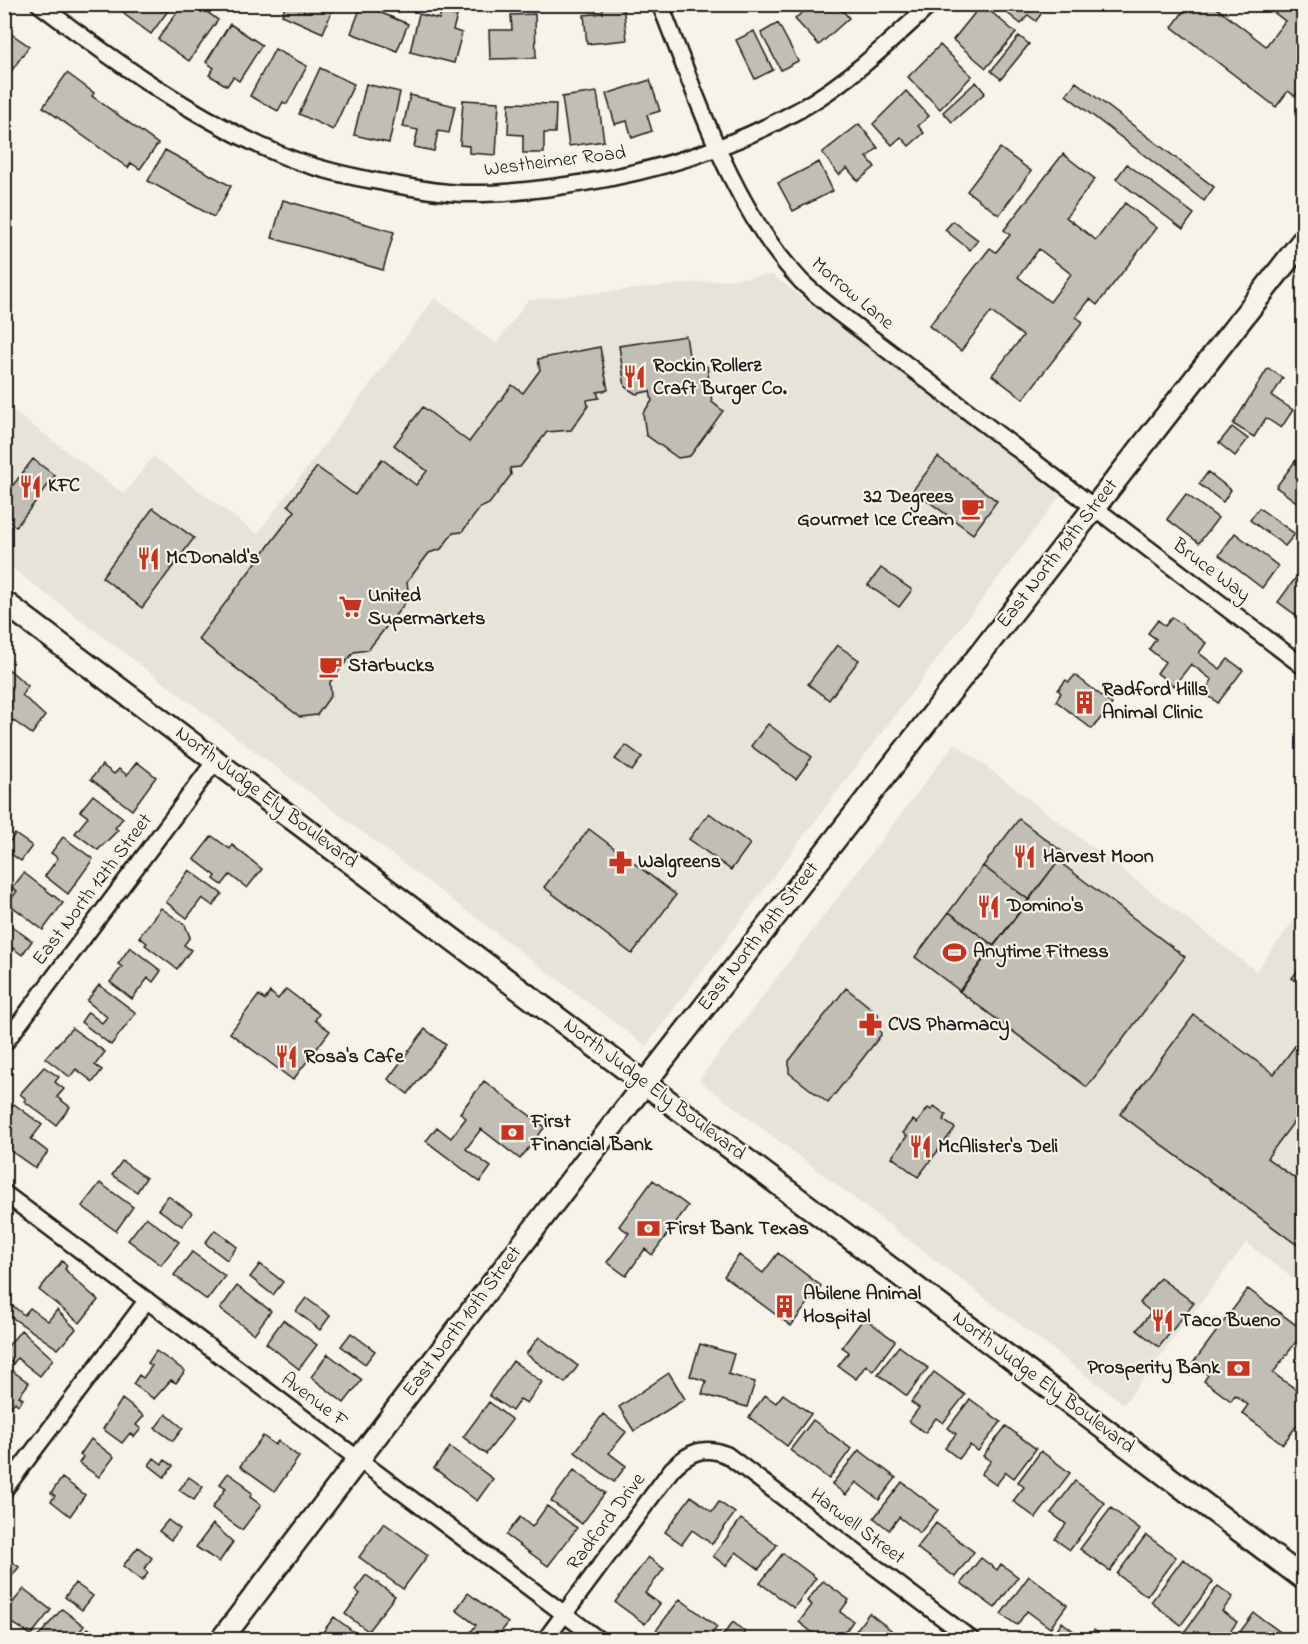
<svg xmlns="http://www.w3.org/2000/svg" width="1308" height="1644" viewBox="0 0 1308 1644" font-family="'Indie Flower',sans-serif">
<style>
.built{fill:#e6e3d9}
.building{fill:#c0beb5;stroke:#1c1c1c;stroke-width:1.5;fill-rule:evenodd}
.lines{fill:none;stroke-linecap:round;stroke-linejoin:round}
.street-casing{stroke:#1c1c1c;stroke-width:20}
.secondary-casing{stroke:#1c1c1c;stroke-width:26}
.street{stroke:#f7f3e8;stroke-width:15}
.secondary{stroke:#f7f3e8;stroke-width:21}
.labels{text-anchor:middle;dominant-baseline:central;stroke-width:4.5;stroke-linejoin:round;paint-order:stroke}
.street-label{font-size:20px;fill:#1c1c1c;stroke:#f7f3e8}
.poi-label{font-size:20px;font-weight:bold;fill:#1c1c1c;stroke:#f7f3e8;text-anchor:start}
</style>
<rect width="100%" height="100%" fill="#f7f3e8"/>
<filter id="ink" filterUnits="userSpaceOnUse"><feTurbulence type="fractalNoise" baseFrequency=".0167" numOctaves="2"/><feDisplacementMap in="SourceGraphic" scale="12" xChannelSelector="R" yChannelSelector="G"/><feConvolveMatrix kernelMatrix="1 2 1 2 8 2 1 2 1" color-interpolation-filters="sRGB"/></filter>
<g filter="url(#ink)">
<path class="built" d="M772,275L1062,493L646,1046L5,563L4,404L124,494L153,456L257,534L435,298L496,344L528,300Z
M955,743L1256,971L1303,908V1286L1246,1243L1124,1404L699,1080Z"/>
<path class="building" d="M131,4H173L151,34L124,14Z
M183,4H196L218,20L189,61L158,39Z
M286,4H335L323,33L282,15Z
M362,4H382L379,12L408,24L397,51L351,33Z
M602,4H623L627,40L587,44L584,15L603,13Z
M811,4H837L849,18L819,45L795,19Z
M982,4L1016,33L986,68L953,40Z
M996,4H1048L1036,21L1028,15L1021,24Z
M1189,4H1222L1218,9L1266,46L1285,21L1263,4H1304V85L1295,96L1288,91L1276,107L1172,27Z
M441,12L457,16L453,30L462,33L454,63L410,52L419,14L439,19Z
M535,14L536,58L490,59L489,30H512L511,15Z
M778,23L798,61L781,70L761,33Z
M230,24L262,45L239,81L233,77L227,86L209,75L214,68L206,62Z
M4,29L29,46L8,76L4,73Z
M754,31L773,70L755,79L736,40Z
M1019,36L1029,44L1001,79L991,71Z
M940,45L972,76L940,109L908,77Z
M275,49L307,66L287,104L283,102L278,111L250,96Z
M320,68L354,84L333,130L299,114Z
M67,73L94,93L92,96L158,144L140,169L131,163L128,168L43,107Z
M650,80L660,111L647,115L652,131L632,138L627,121L615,124L606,94Z
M976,82L985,93L952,122L943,112Z
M1076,82L1214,187L1204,201L1066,95Z
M366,84L400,92L389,143L354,135Z
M906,91L929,116L918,126L924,133L909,146L901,137L892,145L873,124Z
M597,92L604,141L569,146L562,97Z
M410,95L455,106L449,133L438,131L434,151L414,147L418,130L403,127Z
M463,100L499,102L496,155L469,153V146L460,145Z
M509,103L556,104L555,133H544V153H523V135L508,134Z
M859,124L878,148L867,157L875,167L858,181L847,168L839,175L822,153Z
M1000,148L1031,171L999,215L967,191Z
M165,150L231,186L214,217L148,181Z
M1063,154L1095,179L1066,217L1096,240L1125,203L1157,228L1097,305L1090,299L1076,317L1083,322L1023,399L992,375L1023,336L991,312L961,351L929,326L990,248L996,252L1010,235L1004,230ZM1039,249L1071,274L1050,302L1018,277Z
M819,162L833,191L793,211L778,183Z
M1127,164L1194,214L1183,229L1116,179Z
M283,200L394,232L383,270L272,238Z
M953,221L978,240L970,250L945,230Z
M686,336L691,368L707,366L712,402L723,411L690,456L678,458L646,435L643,413L652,401L650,391L636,394L625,387L619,346Z
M600,347L608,390L597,392L599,398L587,400L588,406L571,430L547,432L520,467L510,468L511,475L489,504L480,508L462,532L453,533L441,549L429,553L407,582L409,598L368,650L354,652L330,682L331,695L317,715L300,717L198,639L295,511L288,505L317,467L355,495L382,459L416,485L427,471L394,445L423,407L469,442L512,385L523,393L540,370L538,359Z
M1268,368L1283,378L1272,396L1293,410L1281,428L1266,418L1254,437L1233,424Z
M1232,427L1248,439L1235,456L1219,443Z
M1299,456L1304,459V496L1298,503L1276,487Z
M938,457L997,501L973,534L913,490Z
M33,459L55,476L16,527L4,518V497Z
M1208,472L1231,490L1223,502L1199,484Z
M1186,494L1218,518L1199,543L1167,519Z
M153,508L194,538L142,608L102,577Z
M1259,508L1295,534L1285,546L1250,520Z
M1235,533L1278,566L1262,588L1219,555Z
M881,568L912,590L899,607L868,585Z
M1300,572L1304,575V621L1278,602Z
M1172,617L1206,643L1199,653L1220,669L1228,659L1243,670L1218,703L1204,692L1212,680L1191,664L1174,686L1157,673L1165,662L1149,649L1156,639L1148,633L1158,620L1165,626Z
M837,645L859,660L829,700L808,684Z
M6,667L28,686L22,695L45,716L32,734L4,714Z
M1075,675L1112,704L1092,729L1056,701L1061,693L1058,690L1066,680L1069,682Z
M768,724L812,757L796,779L751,746Z
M626,745L642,757L632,771L615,759Z
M137,762L156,777L132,810L91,779L102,765L114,774L119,769L127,775Z
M93,795L123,818L115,828L118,830L98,850L75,833L88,817L80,811Z
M709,813L750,844L731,870L689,839Z
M1019,819L1064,853L1029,900L983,866Z
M589,829L676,895L632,954L544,887Z
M15,834L32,846L21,861L4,849Z
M212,836L230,849L232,845L262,869L247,888L230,875L222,885L214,879L216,876L194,859Z
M63,837L93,859L68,894L45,876L58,858L51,853Z
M1058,861L1185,957L1087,1087L959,991Z
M983,866L1029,900L994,946L949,912Z
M189,870L222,894L213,906L202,898L187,918L166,902Z
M24,873L63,903L43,930L8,903L17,891L12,888Z
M161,908L185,925L190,937L184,945L191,950L177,969L145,945L147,943L139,937Z
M949,912L994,946L960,991L915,957Z
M4,921L32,941L22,955L13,948L8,955L4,953Z
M130,947L161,971L153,982L148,978L132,999L110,982L122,967L118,964Z
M1304,962V987L1292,978Z
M99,985L136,1013L111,1045L81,1022L88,1012L102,1023L107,1017L87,1001Z
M846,988L878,1014L881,1035L828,1103L789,1073V1061Z
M286,989L319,1014L315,1020L330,1031L293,1080L230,1033L259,995L265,1000L270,992L278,999Z
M1194,1015L1274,1074L1304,1034V1108L1267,1158L1304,1185V1250L1120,1114Z
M72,1028L105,1052L95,1065L102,1070L93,1082L76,1069L70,1077L45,1058Z
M425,1029L446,1045L408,1094L388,1079Z
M44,1067L59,1077L55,1082L64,1089L57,1097L70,1107L56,1125L24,1101L26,1099L20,1094Z
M484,1081L545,1127L520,1159L481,1129L466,1149L491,1167L480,1182L426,1141L437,1127L451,1138L466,1118L460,1113Z
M14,1104L42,1125L31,1139L48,1152L35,1168L4,1146V1116Z
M934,1106L946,1115L943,1120L955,1128L918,1177L892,1157L907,1136L903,1133L913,1120L917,1123L928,1108L931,1110Z
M122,1161L146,1178L137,1192L112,1175Z
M653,1180L688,1206L652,1255L645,1249L626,1276L607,1262L629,1233L619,1226Z
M100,1183L133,1207L116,1231L82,1206Z
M168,1196L192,1213L182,1226L158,1209Z
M146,1217L179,1242L161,1265L128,1240Z
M215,1230L237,1247L227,1260L205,1243Z
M192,1252L225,1276L207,1300L174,1275Z
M778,1253L821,1286L791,1326L724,1276L739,1255L763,1273Z
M62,1261L67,1266L65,1269L71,1276L98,1300L80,1323L39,1290Z
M260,1264L283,1282L273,1295L250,1277Z
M1160,1278L1194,1303L1159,1347L1137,1330L1151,1312L1140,1303Z
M237,1286L271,1311L254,1334L220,1309Z
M1248,1289L1304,1331L1273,1373L1304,1395V1416L1283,1444L1242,1413L1248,1405L1235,1395L1231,1401L1204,1381L1208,1375L1193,1363Z
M306,1298L330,1316L320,1330L296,1311Z
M13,1306L24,1315L30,1308L48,1321L57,1310L76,1329L58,1349L7,1314Z
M864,1318L895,1341L873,1371L866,1365L856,1379L838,1366L849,1352L842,1347Z
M283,1320L317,1345L299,1369L266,1343Z
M21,1330L53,1359L40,1376L17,1358L13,1364L4,1357V1351Z
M351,1333L375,1351L365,1364L341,1346Z
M539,1337L578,1366L565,1383L526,1354Z
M700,1344L734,1354L728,1374L755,1382L747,1407L702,1394L706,1381L690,1376Z
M899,1346L928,1368L907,1396L878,1374Z
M156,1351L185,1371L176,1383L171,1380L154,1399L133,1384L139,1375L143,1378L152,1366L148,1363Z
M328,1354L362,1380L344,1403L311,1377Z
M513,1361L542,1382L527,1403L520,1399L512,1411L489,1395Z
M11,1370L29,1383L19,1396L23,1399L18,1405L15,1402L10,1408L4,1404V1379Z
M934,1372L965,1395L943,1423L936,1418L925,1433L909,1421L919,1408L911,1402Z
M669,1373L685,1399L634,1431L619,1407Z
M783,1394L811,1414L787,1446L749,1417L765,1395L776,1403Z
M122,1399L144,1416L136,1425L141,1429L134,1437L130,1433L122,1443L103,1429Z
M970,1399L1001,1422L978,1451L970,1445L959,1459L945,1448L956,1434L948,1428Z
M489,1402L512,1420L486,1454L463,1437Z
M166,1414L183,1428L173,1441L155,1428Z
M603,1414L626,1432L609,1453L626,1466L614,1482L575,1452Z
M813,1420L851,1449L829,1479L790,1450Z
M1006,1426L1036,1449L1014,1478L1006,1472L996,1485L981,1474L991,1461L983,1456Z
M263,1436L275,1445L278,1441L299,1457L275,1491L240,1466Z
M91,1439L114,1457L99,1477L79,1463L83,1457L80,1455Z
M450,1447L493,1479L477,1501L434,1468Z
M859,1450L896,1478L879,1500L856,1482L846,1495L832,1484Z
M1041,1451L1070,1473L1036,1518L1013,1501L1024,1487L1018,1482Z
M154,1458L162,1464L165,1460L173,1466L164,1477L149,1465Z
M574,1470L605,1493L582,1524L551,1501Z
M228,1473L245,1485L244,1487L252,1493L250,1497L261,1505L242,1530L212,1508L226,1488L220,1484Z
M189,1477L203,1487L194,1500L179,1490Z
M62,1478L85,1495L70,1516L51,1501L55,1496L51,1493Z
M1075,1481L1105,1503L1070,1550L1055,1539L1066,1524L1051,1513Z
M902,1482L938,1510L920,1533L899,1517L889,1530L874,1518Z
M691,1496L712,1512L719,1502L735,1513L712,1544L692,1530L682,1544L665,1532Z
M547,1506L577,1528L548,1566L506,1535L520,1517L532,1527Z
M1111,1508L1140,1530L1110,1571L1080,1549Z
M741,1519L777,1545L759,1569L736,1552L726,1566L713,1556Z
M168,1520L180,1529L171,1540L159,1531Z
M384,1523L428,1555L403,1589L359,1557Z
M936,1523L974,1552L955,1577L917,1548Z
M213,1524L233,1542L219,1562L196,1547Z
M1146,1535L1176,1557L1147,1596L1117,1574Z
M138,1547L152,1558L144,1569L148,1573L142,1581L123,1566Z
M783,1553L816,1578L794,1608L760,1583Z
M648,1557L664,1569L645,1593L660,1604L645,1624L615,1602Z
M7,1558L19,1567L4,1586V1561Z
M981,1558L997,1570L1001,1564L1018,1577L995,1608L961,1583Z
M1183,1559L1213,1582L1181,1625L1151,1602Z
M366,1575L395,1596L368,1631L345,1614L360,1594L355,1590Z
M1029,1576L1067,1605L1050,1628L1027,1611L1017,1625L1001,1614Z
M823,1581L849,1600L840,1612L853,1621L840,1640H822L799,1622L812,1605L807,1601Z
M75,1583L93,1596L82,1610L65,1597Z
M1218,1586L1233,1597L1222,1611L1237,1622L1224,1640H1196L1185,1631Z
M24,1589L51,1610L31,1635L4,1617V1613Z
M468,1593L508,1623L495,1640H465L476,1625L456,1610Z
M680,1599L717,1627L708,1640H663L654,1633Z
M62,1609L84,1626L73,1640H35Z
M869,1613L904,1640H849Z
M1254,1613L1283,1634L1280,1640H1234Z
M334,1617L359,1636L357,1640H317Z
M733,1622L745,1632L738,1640H719Z
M1062,1622L1085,1640H1049Z
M88,1628L103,1640H80Z
M1094,1630L1107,1640H1087Z"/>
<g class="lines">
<defs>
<path id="street" d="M39,4C114,61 192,117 279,154C309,167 339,174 370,180C398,185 426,191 454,193C485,195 517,192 548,188C637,177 721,154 799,110C848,82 889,43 931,4
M660,4C698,98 730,206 801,281C812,292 824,301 836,311L1304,667
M4,1044L216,760
M4,1193L599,1640
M4,1490L147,1300
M545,1640L672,1469C689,1452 704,1445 727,1455L972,1640"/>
<path id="secondary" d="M4,602L1304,1579
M221,1640L645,1083L1304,239"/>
</defs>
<use href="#street" class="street-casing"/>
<use href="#secondary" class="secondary-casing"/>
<use href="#street" class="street"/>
<use href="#secondary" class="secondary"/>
</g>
</g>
<defs>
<symbol id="restaurant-bare" viewBox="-9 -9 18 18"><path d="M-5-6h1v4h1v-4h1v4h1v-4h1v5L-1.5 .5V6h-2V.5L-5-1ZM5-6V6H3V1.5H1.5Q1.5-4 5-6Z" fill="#c8321e" stroke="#f7f3e8" stroke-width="2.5" paint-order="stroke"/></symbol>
<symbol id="cafe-bare" viewBox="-9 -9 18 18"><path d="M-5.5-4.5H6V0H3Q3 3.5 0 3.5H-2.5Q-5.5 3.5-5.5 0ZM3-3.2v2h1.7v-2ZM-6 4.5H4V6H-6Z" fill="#c8321e" stroke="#f7f3e8" stroke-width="2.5" paint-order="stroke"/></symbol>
<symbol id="supermarket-bare" viewBox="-9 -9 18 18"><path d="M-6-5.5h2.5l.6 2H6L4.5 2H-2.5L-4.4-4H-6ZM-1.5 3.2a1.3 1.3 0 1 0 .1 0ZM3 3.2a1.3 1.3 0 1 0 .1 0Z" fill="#c8321e" stroke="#f7f3e8" stroke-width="2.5" paint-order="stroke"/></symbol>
<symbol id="building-bare" viewBox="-9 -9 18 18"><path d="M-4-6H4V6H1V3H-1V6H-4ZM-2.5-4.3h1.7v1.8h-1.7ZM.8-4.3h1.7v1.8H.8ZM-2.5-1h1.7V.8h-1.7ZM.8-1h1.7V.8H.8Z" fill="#c8321e" stroke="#f7f3e8" stroke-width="2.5" paint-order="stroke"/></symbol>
<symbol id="pharmacy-bare" viewBox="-9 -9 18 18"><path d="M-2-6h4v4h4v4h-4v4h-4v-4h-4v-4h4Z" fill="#c8321e" stroke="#f7f3e8" stroke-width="2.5" paint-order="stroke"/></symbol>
<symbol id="stadium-bare" viewBox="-9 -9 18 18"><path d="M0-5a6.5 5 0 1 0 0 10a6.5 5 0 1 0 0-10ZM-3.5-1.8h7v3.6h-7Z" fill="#c8321e" stroke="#f7f3e8" stroke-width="2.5" paint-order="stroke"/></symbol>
<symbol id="bank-bare" viewBox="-9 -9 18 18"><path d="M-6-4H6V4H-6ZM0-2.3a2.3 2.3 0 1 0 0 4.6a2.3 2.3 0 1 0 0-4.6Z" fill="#c8321e" stroke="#f7f3e8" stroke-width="2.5" paint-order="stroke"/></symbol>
</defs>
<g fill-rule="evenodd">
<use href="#restaurant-bare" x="618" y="360" width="33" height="33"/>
<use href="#restaurant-bare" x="14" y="470" width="33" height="33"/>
<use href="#cafe-bare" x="956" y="492" width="33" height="33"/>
<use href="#restaurant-bare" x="132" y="542" width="33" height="33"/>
<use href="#supermarket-bare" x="334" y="590" width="33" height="33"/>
<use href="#cafe-bare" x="314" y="650" width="33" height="33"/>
<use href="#building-bare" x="1068" y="686" width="33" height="33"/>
<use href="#restaurant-bare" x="1008" y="840" width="33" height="33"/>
<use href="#pharmacy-bare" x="604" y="846" width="33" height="33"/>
<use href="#restaurant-bare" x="972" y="890" width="33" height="33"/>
<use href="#stadium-bare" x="938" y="936" width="33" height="33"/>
<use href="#pharmacy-bare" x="854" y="1008" width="33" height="33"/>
<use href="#restaurant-bare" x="270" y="1040" width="33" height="33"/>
<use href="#bank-bare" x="496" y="1116" width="33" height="33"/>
<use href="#restaurant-bare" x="904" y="1130" width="33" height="33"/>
<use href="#bank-bare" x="632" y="1212" width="33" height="33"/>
<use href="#building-bare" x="768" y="1290" width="33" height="33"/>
<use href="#restaurant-bare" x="1146" y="1304" width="33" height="33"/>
<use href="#bank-bare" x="1222" y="1352" width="33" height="33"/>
</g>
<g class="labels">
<g class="street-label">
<text transform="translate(555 162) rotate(-7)">Westheimer Road</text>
<text transform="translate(852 294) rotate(40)">Morrow Lane</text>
<text transform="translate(1058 554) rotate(-52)">East North 10th Street</text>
<text transform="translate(1211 571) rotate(37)">Bruce Way</text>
<text transform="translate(266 798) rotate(37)">North Judge Ely Boulevard</text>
<text transform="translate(93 890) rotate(-53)">East North 12th Street</text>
<text transform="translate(759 937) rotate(-52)">East North 10th Street</text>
<text transform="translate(654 1090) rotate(37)">North Judge Ely Boulevard</text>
<text transform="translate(463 1322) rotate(-53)">East North 10th Street</text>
<text transform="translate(1043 1383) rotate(37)">North Judge Ely Boulevard</text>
<text transform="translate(314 1401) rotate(37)">Avenue F</text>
<text transform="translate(607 1522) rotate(-53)">Radford Drive</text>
<text transform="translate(857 1527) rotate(37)">Harwell Street</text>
</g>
<g class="poi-label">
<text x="653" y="366">Rockin Rollerz<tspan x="653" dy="23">Craft Burger Co.</tspan></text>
<text x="48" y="486">KFC</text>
<text x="954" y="497" text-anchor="end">32 Degrees<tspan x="954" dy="23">Gourmet Ice Cream</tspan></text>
<text x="166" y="558">McDonald's</text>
<text x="368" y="596">United<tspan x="368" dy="23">Supermarkets</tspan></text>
<text x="348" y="666">Starbucks</text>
<text x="1102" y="690">Radford Hills<tspan x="1102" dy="23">Animal Clinic</tspan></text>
<text x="1043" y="857">Harvest Moon</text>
<text x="638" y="862">Walgreens</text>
<text x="1007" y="906">Domino's</text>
<text x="973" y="952">Anytime Fitness</text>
<text x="888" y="1025">CVS Pharmacy</text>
<text x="304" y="1057">Rosa's Cafe</text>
<text x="531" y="1122">First<tspan x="531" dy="23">Financial Bank</tspan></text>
<text x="938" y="1147">McAlister's Deli</text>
<text x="666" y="1229">First Bank Texas</text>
<text x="803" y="1294">Abilene Animal<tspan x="803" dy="23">Hospital</tspan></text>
<text x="1180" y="1321">Taco Bueno</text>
<text x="1220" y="1368" text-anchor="end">Prosperity Bank</text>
</g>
</g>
<rect width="1308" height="1644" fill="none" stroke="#f7f3e8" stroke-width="24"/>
<rect x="12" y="12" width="1284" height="1620" fill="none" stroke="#1c1c1c" stroke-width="2" filter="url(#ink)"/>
</svg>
